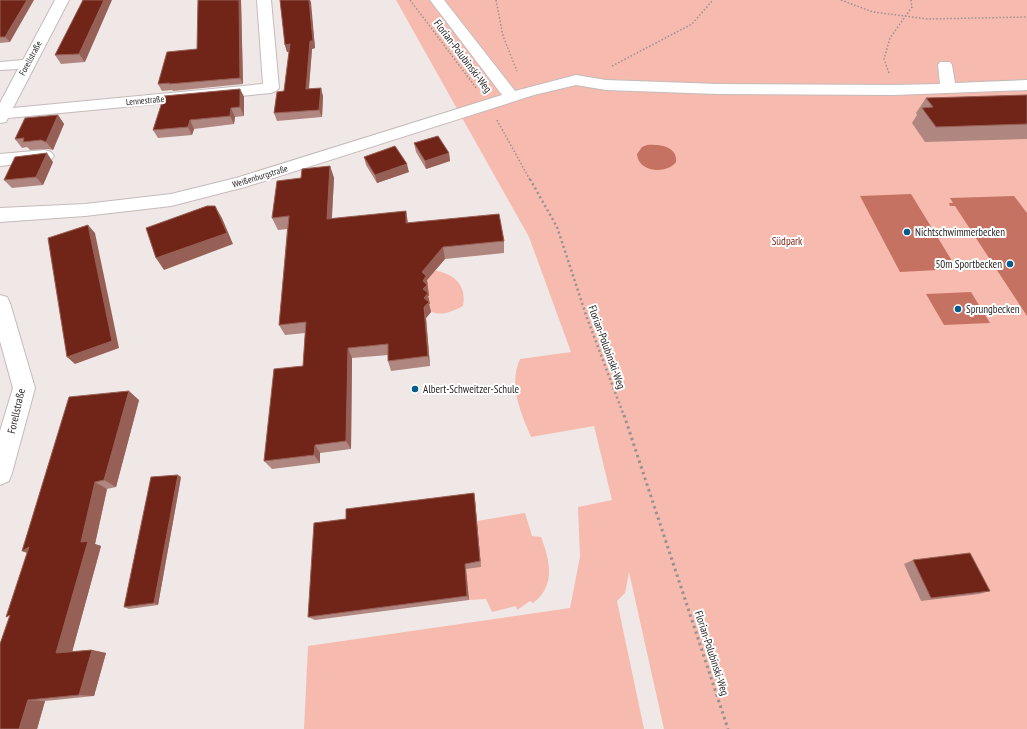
<svg xmlns="http://www.w3.org/2000/svg" width="1027" height="729" viewBox="0 0 1027 729" font-family="'PT Sans Narrow',sans-serif">
<style>
.green{fill:#f7baae}
.water{fill:#c67263}
.lines{fill:none;stroke-linecap:round;stroke-linejoin:round}
.minor-casing{stroke:#c4bbba;stroke-width:2}
.path-far2{stroke:#989190;stroke-width:1.5;stroke-dasharray:1.5 2;stroke-linecap:butt}
.path-far1{stroke:#989190;stroke-width:2.5;stroke-dasharray:2 3;stroke-linecap:butt}
.path{stroke:#989190;stroke-width:3;stroke-dasharray:2.5 3.5;stroke-linecap:butt}
.minor{fill:#fff;fill-rule:evenodd}
.wall{fill:#b08680}
.shaded-wall{fill:#976056}
.building{fill:#712519;stroke:#976056}
.poi-dot{fill:#005c8d;stroke:#fff;stroke-width:1.5}
.labels{text-anchor:middle;dominant-baseline:central;stroke-width:4;stroke-linejoin:round;paint-order:stroke}
.far-street-label{font-size:9px;fill:#292525;stroke:#fff}
.street-label{font-size:11px;fill:#292525;stroke:#fff}
.poi-label{font-size:11px;fill:#292525;stroke:#fff;text-anchor:start}
.park-label{font-size:11px;fill:#821d0e;stroke:#fff}
</style>
<rect width="100%" height="100%" fill="#f0e8e6"/>
<path class="green" d="M396,0H1027V729H664L629,572L625,593L617,601L644,729H304L308,646L570,608L580,557L578,507L612,500L594,426L531,437C521,413 508,385 520,359L571,352L529,237Z
M423,269C446,270 468,279 463,306C451,312 439,318 426,309Z
M525,513L532,536L541,537C550,561 556,586 533,603L530,601L517,610L516,606L492,612L486,599L469,600L466,569L481,566L477,521Z"/>
<path class="water" d="M647,145C658,144 678,146 676,162C666,175 638,172 637,154L642,147Z
M911,194L957,269L900,272L860,196Z
M1014,196L1027,213V316L955,206H950L949,203H953L950,198Z
M971,292L990,323L944,325L926,294Z"/>
<g class="lines">
<defs>
<path id="minor" d="M55,0H69L13,108L263,84L257,0H271L279,88L276,91L271,93L8,118L6,122L0,123V103L18,69L0,70V62L23,60Z
M430,0H444L515,91L576,75L606,80L718,84L894,85L940,84L938,65L940,62H950L952,65L955,83L1027,80V90L894,95L718,94L606,90L576,85L534,95L245,187L171,206L85,216L0,222V208L85,204L171,194L236,178L502,95Z
M45,150L51,152L54,156L51,160L0,166V154Z
M0,295L7,297L10,303L35,388L12,473L9,481L0,485V431L13,388L0,341Z"/>
</defs>
<use href="#minor" class="minor-casing"/>
<path class="path-far2" d="M410,0L477,89
M496,0L503,36L517,71
M841,0L873,12L928,19L1027,17
M612,66L692,24L713,0
M889,73L884,59L890,38L912,7L911,0
M497,120L530,180"/>
<path class="path-far1" d="M530,179L557,227L587,318L624,416"/>
<path class="path" d="M624,415L728,729"/>
<use href="#minor" class="minor"/>
</g>
<path class="wall" d="M0,0L10,42L0,43Z
M83,0L85,62L61,64L55,55Z
M198,0H241L243,84L173,91L172,90L162,91L158,84L197,49Z
M280,0H310L315,48L312,49L309,89L323,96L322,117L277,121L274,113L284,91L289,52H287L285,45Z
M240,89L244,97V116L235,117L234,124L194,129L192,135L158,138L153,130Z
M1027,95V139L925,142L912,123L917,115L916,113L926,98Z
M58,115L64,124L53,150L48,149L30,150L27,147L22,148L15,139Z
M414,143L449,153L450,161L426,169L416,152Z
M364,157L409,172L377,183L366,165Z
M53,162L43,185L12,188L4,180Z
M330,166L334,178L332,218L408,223L504,241V253L445,259L427,280L429,296H428L430,304H429L431,312L426,318L430,366L391,371L388,361V355L352,358L351,449L320,453V463L272,469L264,461L303,366L305,333L285,335L279,325L287,229L278,230L272,218L301,178Z
M139,400L116,487L107,489L95,544L101,546L72,652L92,650L106,653L94,696L45,701L37,729L9,618L27,553L22,551Z
M181,477L158,605L129,609L124,607Z
M474,493L475,500L481,567L466,569L469,600L315,620L308,617Z
M913,560L990,591L979,594L921,601L904,564Z"/>
<path class="shaded-wall" d="M27,0H34L10,42L5,37Z
M104,0H112L85,62L79,54Z
M239,0H241L243,84L240,78Z
M309,0H310L311,2L315,48L312,49L308,97L306,89Z
M290,44L292,51L287,52L285,45Z
M321,88L323,96L322,117L319,110Z
M240,89L244,97V116L240,107Z
M231,108L235,117L234,124L230,116Z
M58,115L64,124L53,150L46,142Z
M190,120L194,129L192,135L188,127Z
M47,153L53,162L43,185L36,177Z
M449,153L450,161L426,169L425,161Z
M407,164L409,172L377,183L375,175Z
M330,166L334,178L331,230L327,219Z
M215,206L222,218L233,244L164,270L156,258Z
M406,211L408,223H406Z
M88,225L95,233L119,348L75,364L67,357Z
M443,247L445,259L427,280L429,296H428L430,304H429L431,312L426,318L430,366L428,356L424,298L422,272Z
M348,348L352,358L351,449L346,441Z
M129,391L139,400L116,487L104,480Z
M315,445L320,453V463L314,455Z
M178,475L181,477L158,605L154,603Z
M95,482L107,489L95,544L101,546L71,656L56,653L81,542Z
M474,493L475,500L481,567L480,561Z
M29,547L37,556L22,551Z
M465,564L466,569L469,600L467,596Z
M92,650L106,653L94,696L79,695Z
M28,700L45,701L37,729H19Z"/>
<path class="building" d="M0,0H27L5,37H0Z
M83,0H104L79,54L55,55Z
M198,0H239L240,78L169,84L170,83L158,84L167,52L197,49Z
M280,0H309L313,41H310L306,89L321,88L319,110L274,113L277,92L284,91L290,44L285,45Z
M240,89V107L231,108L230,116L190,120L188,127L153,130L164,96Z
M1027,95V124L936,127L922,108L933,107L926,98Z
M58,115L46,142L41,140L23,142L24,138L15,139L25,118Z
M438,136L449,153L425,161L414,143Z
M395,146L407,164L375,175L364,157Z
M47,153L36,177L4,180L15,157Z
M330,166L327,219L406,211V223L499,214L504,241L443,247L422,272L426,276L423,281L427,285L423,289L428,293L424,298L429,302L424,307L428,356L388,361V344L348,348L346,441L315,445L314,455L264,461L274,369L303,366L306,322L279,325L289,216L272,218L277,181L301,178L302,169Z
M207,206H215L227,233L156,258L146,228Z
M88,225L112,341L67,357L48,238Z
M129,391L104,480L95,482L81,542L88,541L56,653L92,650L79,695L28,700L19,729H0V644L10,615L6,617L29,547L22,551L69,397Z
M178,475L154,603L124,607L151,477Z
M474,493L480,561L465,564L467,596L308,617L314,523L346,519V509Z
M970,553L990,591L931,598L913,560Z"/>
<g class="poi-dot">
<circle cx="907" cy="232" r="4"/>
<circle cx="1010" cy="264" r="4"/>
<circle cx="958" cy="309" r="4"/>
<circle cx="415" cy="389" r="4"/>
</g>
<g class="labels">
<g class="far-street-label">
<text transform="translate(30 58) rotate(-62)">Forellstraße</text>
<text transform="translate(145 100) rotate(-5)">Lennestraße</text>
<text transform="translate(260 176) rotate(-17)">Weißenburgstraße</text>
</g>
<g class="street-label">
<text transform="translate(463 56) rotate(53)">Florian-Polubinski-Weg</text>
<text transform="translate(607 347) rotate(70)">Florian-Polubinski-Weg</text>
<text transform="translate(16 411) rotate(-77)">Forellstraße</text>
<text transform="translate(712 653) rotate(72)">Florian-Polubinski-Weg</text>
</g>
<g class="poi-label">
<text x="915" y="232">Nichtschwimmerbecken</text>
<text x="1002" y="264" text-anchor="end">50m Sportbecken</text>
<text x="966" y="309">Sprungbecken</text>
<text x="423" y="389">Albert-Schweitzer-Schule</text>
</g>
<g class="park-label">
<text x="787" y="241">Südpark</text>
</g>
</g>
</svg>
